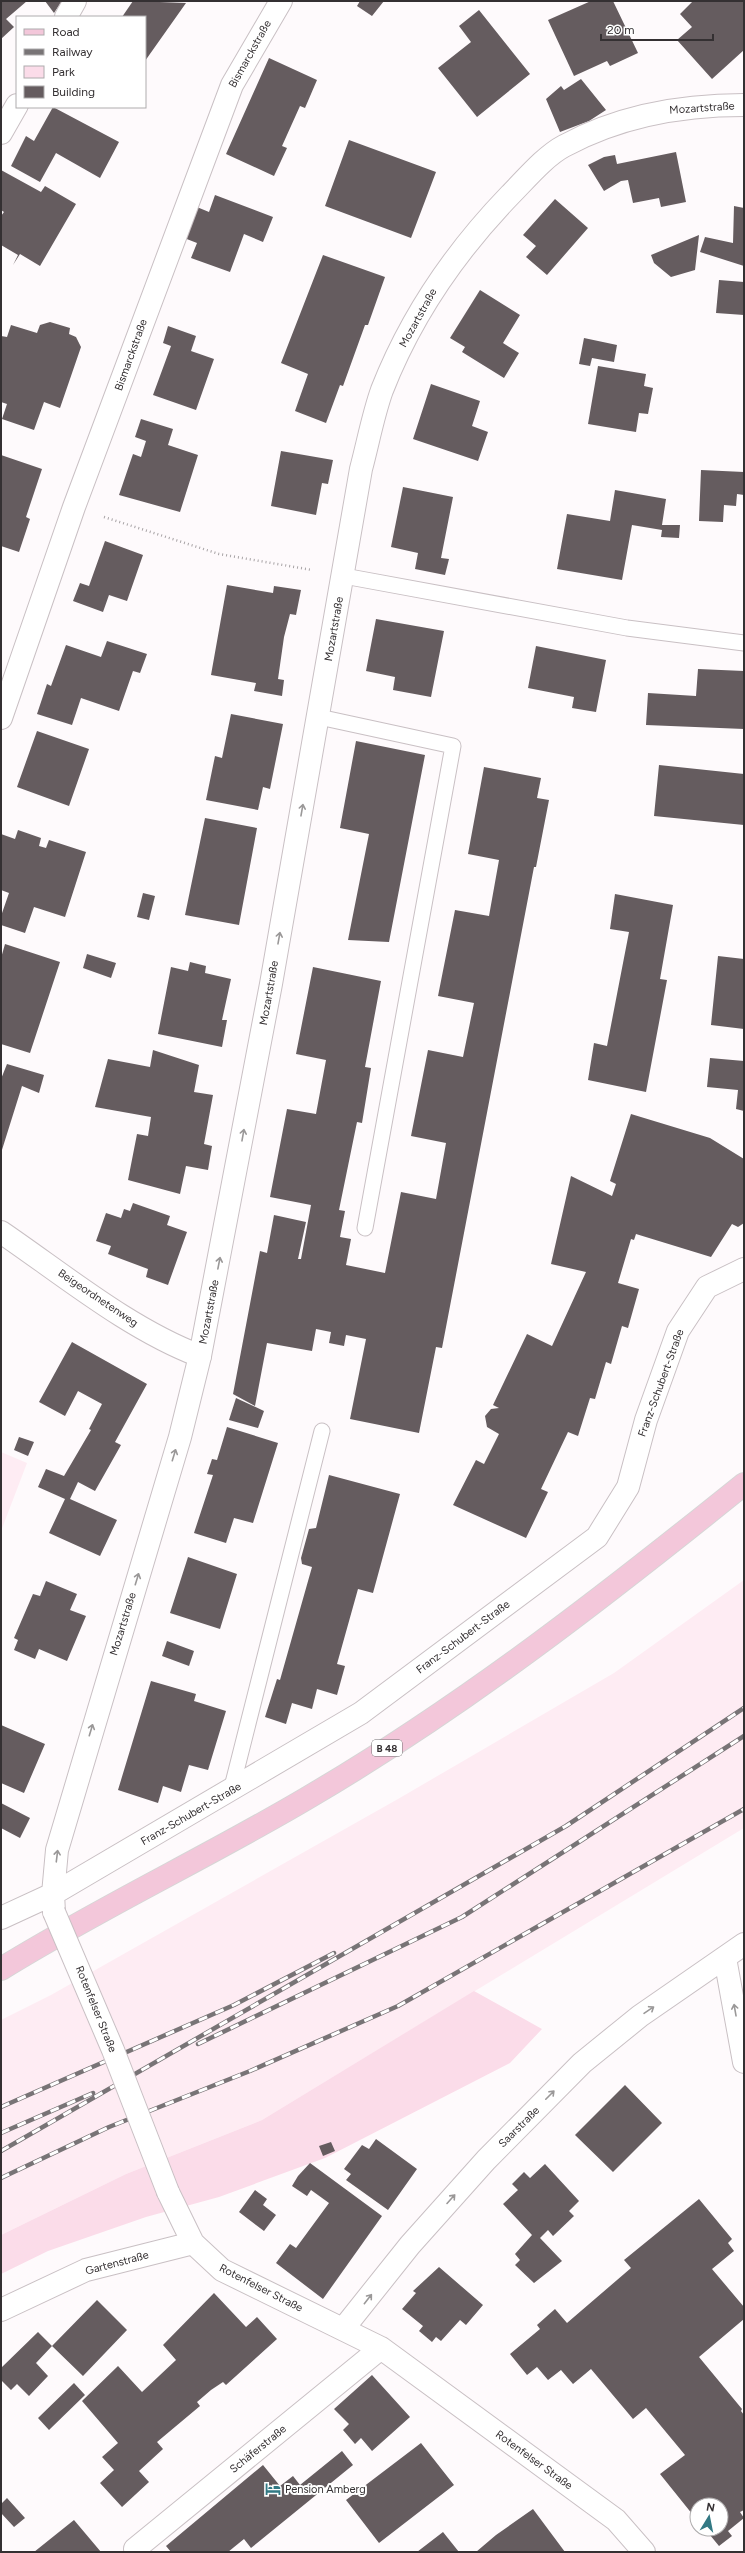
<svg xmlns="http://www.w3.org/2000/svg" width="745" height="2553" viewBox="0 0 745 2553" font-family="Figtree,sans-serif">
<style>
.built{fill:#feecf3}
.green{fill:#fbdce9}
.building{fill:#655c5f}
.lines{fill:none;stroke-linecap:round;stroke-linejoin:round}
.service-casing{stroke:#c9c0c4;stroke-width:17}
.pedestrian-casing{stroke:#c9c0c4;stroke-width:24}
.minor-casing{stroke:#c9c0c4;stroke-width:24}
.primary-casing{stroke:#d6d6d6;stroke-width:24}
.path{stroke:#a7a3a5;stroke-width:2.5;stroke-dasharray:1 3;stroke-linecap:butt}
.service{stroke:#fff;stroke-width:15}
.pedestrian{stroke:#fff;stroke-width:22}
.minor{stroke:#fff;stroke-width:22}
.primary{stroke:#f3c7da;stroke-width:22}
.rail-casing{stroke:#787476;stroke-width:4.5}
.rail{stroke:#fff;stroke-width:3;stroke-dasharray:9;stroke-linecap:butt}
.minor-bridge-casing{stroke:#c9c0c4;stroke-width:24;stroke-linecap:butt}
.minor-bridge{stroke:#fff;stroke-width:22}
.oneway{stroke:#9a9898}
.labels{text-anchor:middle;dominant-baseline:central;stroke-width:4;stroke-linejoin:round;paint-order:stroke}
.shield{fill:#fff;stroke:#716e70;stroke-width:1}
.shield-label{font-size:10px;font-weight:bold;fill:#343032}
.street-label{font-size:11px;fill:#343032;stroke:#fff}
.poi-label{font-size:11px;fill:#343032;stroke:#fff;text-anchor:start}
</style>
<rect width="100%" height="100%" fill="#fefafc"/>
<path class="built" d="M1,1452L27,1463L1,1531Z
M744,1580V1828L262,2120L126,2174L1,2235V2020L51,1995L398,1799L614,1673Z"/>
<path class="green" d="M474,1991L542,2029L510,2063L325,2158L219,2197L146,2217L48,2251L1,2274V2235L126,2174L262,2120Z"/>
<path class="building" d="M1,1H27L6,19L14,27L1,39Z
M45,1H62L54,13Z
M133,1L186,3L145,61V17H122Z
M360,1H384L372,16L357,6Z
M591,1H613L638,53L610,66L607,61L574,76L548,20Z
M693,1H744V50L712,79L677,40L692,27L680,14Z
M479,10L530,74L477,117L438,68L471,42L459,26Z
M269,58L317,80L305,108L300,106L282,146L287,148L274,176L226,154Z
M581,79L606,110L589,121L560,132L546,99L561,86L564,90Z
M53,107L119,142L100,178L56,153L40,182L11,166L26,136L34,141Z
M349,140L436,172L411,238L325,206Z
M676,152L686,202L661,207L659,198L633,203L628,180L621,181L604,191L588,165L604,157L615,155L617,164Z
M1,170L41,192L45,186L76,204L40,266L20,254L13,265L18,255L1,245V216L4,212L1,210Z
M215,195L273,217L263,242L244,234L230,272L191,258L197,243L179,236L192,205L209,212Z
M555,199L588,228L547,275L526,257L536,246L523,235Z
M734,206L744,208V266L700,252L705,237L733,243Z
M699,235L695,270L671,277L654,263L651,255Z
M323,255L385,277L368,325H365L343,386L340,385L326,423L295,411L308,374L281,363Z
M719,280L744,282V315L716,313Z
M480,290L520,315L503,343L519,353L504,378L462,352L465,347L450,338Z
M50,322L70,328L69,334L76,337L81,347L60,408L44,402L34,430L2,419L7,404L1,402V336L7,337L11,325L37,333L40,325Z
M168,326L196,336L191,351L214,359L196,410L153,395L171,346L163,343Z
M584,338L617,345L614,362L592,358L590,366L579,364Z
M598,366L646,374L644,386L653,388L648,414L639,413L636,432L588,424Z
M431,384L480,401L472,426L488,432L478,461L413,439Z
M141,419L173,429L168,445L198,455L180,512L119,495L133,454L141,457L146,441L135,437Z
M281,451L333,460L328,484L322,483L316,515L271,506Z
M1,455L42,469L26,517L30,519L19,552L1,546Z
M701,470L744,472V495L737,494L736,506L724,505L723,522L699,521Z
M403,487L453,497L441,558L449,559L445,575L415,569L418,553L391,547Z
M615,490L666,499L662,525H680L679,538L661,537L662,530L632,525L622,580L557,569L567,514L610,521Z
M105,541L143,555L127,601L109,595L103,612L73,601L80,583L89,586Z
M227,585L273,593L274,586L301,590L296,615L290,614L284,637L278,679L284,680L282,696L254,691L256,683L211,675Z
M376,619L444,631L431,697L393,690L395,677L366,671Z
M107,641L147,654L140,673L133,671L119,711L81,698L72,725L37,714L47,684L51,686L66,645L101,657Z
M536,646L606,660L596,712L572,708L574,697L528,688Z
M698,669L744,671V729L646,725L648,693L696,696Z
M231,714L283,724L270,789L263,787L258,810L206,800L215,756L222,758Z
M37,731L89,749L69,806L17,787Z
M356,741L425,755L389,942L348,940L369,834L340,828Z
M659,765L744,774V825L654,816Z
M484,767L541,778L537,798L549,800L536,867H534L442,1348L436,1347L419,1433L350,1419L366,1339L346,1335L344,1346L329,1343L331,1332L316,1329L312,1351L267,1343L255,1406L233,1394L260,1251L267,1253L274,1215L306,1222L298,1259H301L311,1205L270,1197L287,1109L316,1114L326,1060L296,1054L313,967L381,981L365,1067L371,1068L362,1123L357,1122L339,1210L345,1211L340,1237L351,1239L346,1265L385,1273L401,1192L436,1199L446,1143L411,1136L428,1050L463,1057L474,1003L438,996L455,910L489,916L499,860L468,854Z
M205,818L257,828L239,925L185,915Z
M18,830L41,838L39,846L46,848L49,840L86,852L65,917L34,907L25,933L1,925V916L9,893L1,890V834L15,839Z
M143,893L155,896L149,920L137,917Z
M615,894L673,905L660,979L667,980L646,1092L588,1080L594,1043L607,1046L629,932L610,929Z
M5,944L60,962L30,1053L1,1044V958Z
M87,954L116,963L111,978L83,968Z
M718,956L744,959V1029L711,1025Z
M190,962L206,966L205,973L231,979L222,1020H227L222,1047L158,1034L171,967L188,971Z
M153,1050L199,1065L194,1092L213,1095L204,1144L212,1146L208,1170L186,1166L180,1194L128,1180L137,1134L148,1136L151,1117L95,1107L108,1059L150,1067Z
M710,1058L744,1061V1111L736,1109L738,1090L707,1087Z
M7,1064L44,1075L39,1093L22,1086L1,1153V1079Z
M631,1114L710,1138L744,1159V1223L738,1227L732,1224L711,1257L636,1234L634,1240L631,1239L618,1283L639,1289L628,1328L622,1326L611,1364L606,1362L595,1399L590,1398L578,1436L568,1432L541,1489L548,1492L526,1538L453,1505L476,1460L484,1464L499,1434L487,1427L485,1416L491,1409L499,1408L493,1405L527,1334L552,1346L586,1272L551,1264L571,1176L612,1196L616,1184L610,1181Z
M133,1203L170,1216L167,1225L187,1232L168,1285L146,1277L148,1269L108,1254L111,1246L96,1241L106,1213L121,1218L124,1209L130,1211Z
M72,1342L147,1384L115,1442L121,1445L95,1491L78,1482L70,1499L117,1520L100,1556L49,1533L65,1499L38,1487L46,1469L64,1476L91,1430L89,1429L102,1404L78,1391L65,1416L39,1402Z
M236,1398L264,1411L258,1428L229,1420Z
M227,1427L278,1443L253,1523L234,1518L226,1543L194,1533L213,1475L207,1474L212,1459L217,1460Z
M19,1437L34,1442L28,1456L14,1450Z
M329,1475L400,1494L373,1593L358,1589L337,1664L345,1666L337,1695L317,1689L312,1709L292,1703L286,1724L265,1717L277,1679L280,1680L312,1567L302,1564L301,1558L309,1529L316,1528Z
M188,1557L237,1574L220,1629L170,1613Z
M46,1581L77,1594L70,1610L86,1616L67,1661L39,1649L35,1659L14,1650L18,1640L14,1638L33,1594L40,1596Z
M167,1641L194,1651L189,1666L162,1656Z
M151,1681L196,1694L194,1701L226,1711L208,1770L189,1765L181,1792L163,1786L158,1803L118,1790Z
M1,1725L45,1744L24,1793L1,1783Z
M1,1803L30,1818L20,1838L1,1828Z
M625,2085L662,2123L613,2172L575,2135Z
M376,2139L417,2169L388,2210L346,2180L351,2174L344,2169L362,2145L369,2149Z
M331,2142L335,2151L323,2156L319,2146Z
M310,2163L382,2216L323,2299L276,2263L290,2244L296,2248L329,2203L311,2190L307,2196L292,2186L298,2176Z
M545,2164L579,2201L569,2211L574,2216L553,2236L548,2230L540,2238L562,2261L534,2283L515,2265L520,2260L515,2254L532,2235L503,2204L518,2190L512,2184L524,2172L530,2178Z
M255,2190L267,2199L263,2205L276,2215L264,2231L239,2212Z
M699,2199L732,2239L728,2243L734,2251L712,2269L744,2307V2319L699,2357L742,2409L741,2411L744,2415V2510L740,2512L744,2518L728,2531L732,2536L719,2546L705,2529H721V2505H697V2520L660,2474L685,2455L646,2408L633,2419L591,2369L573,2384L561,2370L548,2380L537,2367L527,2375L510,2354L540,2329L537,2325L555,2309L567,2323L631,2268L624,2260Z
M439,2267L483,2305L466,2325L460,2320L441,2341L436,2337L432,2342L419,2331L423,2326L402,2309L416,2293L413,2291Z
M214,2293L246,2327L257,2317L277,2339L226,2385L223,2382L211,2390L197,2402L200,2406L157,2442L163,2449L139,2471L149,2482L122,2507L100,2483L114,2470L102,2457L118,2443L82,2401L118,2366L142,2392L176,2360L163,2345Z
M97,2300L127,2330L83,2376L52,2346L36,2363L48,2376L29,2396L17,2384L11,2390L1,2380V2368L38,2332L52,2346Z
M372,2375L410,2417L372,2451L361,2438L355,2444L343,2430L349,2424L334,2409Z
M74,2383L85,2395L49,2430L38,2418Z
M421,2443L454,2485L379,2543L346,2500Z
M342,2451L353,2465L251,2548L244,2539L228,2552H171L166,2546L263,2465L280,2486L293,2476L300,2485Z
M7,2498L25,2518L14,2527L1,2513V2504Z
M533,2509L565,2552H476L496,2535Z
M74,2520L101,2552H34Z
M443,2532L459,2552H417Z"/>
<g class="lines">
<defs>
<path id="service" d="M344,576L627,628L744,643
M319,717L453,746L365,1228
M231,1791L322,1431"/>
<path id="pedestrian" d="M1,1232C64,1275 129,1329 200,1356"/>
<path id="minor" d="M66,17L75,1
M1,133L17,105
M1,718L74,507L232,85L281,1
M54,1912L53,1894L57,1850L180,1437L200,1356L271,984L361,469C368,443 373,415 382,390C411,316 455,252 510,195C525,180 545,156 564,146C619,116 681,105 744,105
M1,1918L53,1894L361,1713L597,1537L628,1487L646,1420L678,1331L707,1287L744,1269
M725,1958L744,2062
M168,2192L193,2243L222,2270L381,2348L616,2520L644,2552
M1,2310L86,2270L193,2243
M343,2329L410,2245L486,2160L582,2063L640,2016L744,1944
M135,2549L381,2348"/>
<path id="primary" d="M1,1969C101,1907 208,1857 309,1797C464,1706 605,1596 744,1484"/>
</defs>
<use href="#service" class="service-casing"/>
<use href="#pedestrian" class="pedestrian-casing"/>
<use href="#minor" class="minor-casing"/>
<use href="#primary" class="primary-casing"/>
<path class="path" d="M104,517L219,554L312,570"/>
<use href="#service" class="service"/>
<use href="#pedestrian" class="pedestrian"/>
<use href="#minor" class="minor"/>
<use href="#primary" class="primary"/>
<defs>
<path id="rail" d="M198,2044L462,1917L744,1736
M1,2107L234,2005L334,1953
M1,2133L93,2093
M1,2151L566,1826L744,1708
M1,2178L109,2127L250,2071L398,2006L744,1809"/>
</defs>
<use href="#rail" class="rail-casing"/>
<use href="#rail" class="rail"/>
<defs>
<path id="minor-bridge" d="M54,1912L113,2050L168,2192"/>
</defs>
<use href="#minor-bridge" class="minor-bridge-casing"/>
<use href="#minor-bridge" class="minor-bridge"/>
</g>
<defs><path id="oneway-shaft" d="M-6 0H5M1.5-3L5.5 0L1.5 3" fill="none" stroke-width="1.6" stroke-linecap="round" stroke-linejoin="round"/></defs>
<g class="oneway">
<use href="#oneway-shaft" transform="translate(302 810) rotate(-80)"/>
<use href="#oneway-shaft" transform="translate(279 938) rotate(-80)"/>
<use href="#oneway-shaft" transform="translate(243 1135) rotate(-80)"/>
<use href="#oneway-shaft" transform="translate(219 1263) rotate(-79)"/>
<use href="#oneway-shaft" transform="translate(174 1455) rotate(-73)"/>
<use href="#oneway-shaft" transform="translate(137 1579) rotate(-73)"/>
<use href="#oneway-shaft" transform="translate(91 1730) rotate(-73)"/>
<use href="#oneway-shaft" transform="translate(57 1856) rotate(-83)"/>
<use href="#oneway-shaft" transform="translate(649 2010) rotate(-34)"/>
<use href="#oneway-shaft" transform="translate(735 2010) rotate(-100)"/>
<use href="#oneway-shaft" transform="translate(550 2095) rotate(-45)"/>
<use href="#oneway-shaft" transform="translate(451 2199) rotate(-48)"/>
<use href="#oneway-shaft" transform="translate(368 2299) rotate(-52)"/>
</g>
<defs>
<symbol id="hotel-bare" viewBox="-9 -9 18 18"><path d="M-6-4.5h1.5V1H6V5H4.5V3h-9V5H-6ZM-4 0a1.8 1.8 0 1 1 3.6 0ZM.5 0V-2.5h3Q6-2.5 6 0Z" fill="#327984" stroke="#fff" stroke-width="2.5" paint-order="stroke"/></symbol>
</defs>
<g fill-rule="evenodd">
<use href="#hotel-bare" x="262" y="2478" width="22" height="22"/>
</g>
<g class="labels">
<rect class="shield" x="372" y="1740" width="30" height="16" rx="3"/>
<g class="shield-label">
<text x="387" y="1748">B 48</text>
</g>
<g class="street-label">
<text transform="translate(250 54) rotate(-61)">Bismarckstraße</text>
<text transform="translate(702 108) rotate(-4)">Mozartstraße</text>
<text transform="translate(418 318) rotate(-61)">Mozartstraße</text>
<text transform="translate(131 355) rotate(-70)">Bismarckstraße</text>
<text transform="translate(334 629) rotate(-80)">Mozartstraße</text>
<text transform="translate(269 993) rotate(-80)">Mozartstraße</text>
<text transform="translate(98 1298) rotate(34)">Beigeordnetenweg</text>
<text transform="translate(209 1312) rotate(-79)">Mozartstraße</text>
<text transform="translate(661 1383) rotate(-70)">Franz-Schubert-Straße</text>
<text transform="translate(123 1624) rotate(-73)">Mozartstraße</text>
<text transform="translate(463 1637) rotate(-37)">Franz-Schubert-Straße</text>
<text transform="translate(191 1814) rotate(-30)">Franz-Schubert-Straße</text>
<text transform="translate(96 2009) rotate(68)">Rotenfelser Straße</text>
<text transform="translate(519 2127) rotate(-45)">Saarstraße</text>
<text transform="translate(117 2263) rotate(-15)">Gartenstraße</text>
<text transform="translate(261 2288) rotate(27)">Rotenfelser Straße</text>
<text transform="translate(258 2449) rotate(-39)">Schäferstraße</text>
<text transform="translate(534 2460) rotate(36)">Rotenfelser Straße</text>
</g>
<g class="poi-label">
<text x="285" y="2489">Pension Amberg</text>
</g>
</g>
<rect width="745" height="2553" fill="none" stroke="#343032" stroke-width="4"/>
<rect x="16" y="16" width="130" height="92" fill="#ffffff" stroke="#aeacad"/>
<rect x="24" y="29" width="20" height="6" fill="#f3c7da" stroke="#aeacad"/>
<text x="52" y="36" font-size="12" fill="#343032">Road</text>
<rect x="24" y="49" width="20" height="6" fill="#787476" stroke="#aeacad"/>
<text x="52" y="56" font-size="12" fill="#343032">Railway</text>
<rect x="24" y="66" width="20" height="12" fill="#fbdce9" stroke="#aeacad"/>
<text x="52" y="76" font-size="12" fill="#343032">Park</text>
<rect x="24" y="86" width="20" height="12" fill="#655c5f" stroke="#aeacad"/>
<text x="52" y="96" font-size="12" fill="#343032">Building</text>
<g transform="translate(709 2517) rotate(10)"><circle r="19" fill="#ffffff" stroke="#aeacad"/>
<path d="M0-3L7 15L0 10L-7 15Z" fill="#327984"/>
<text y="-6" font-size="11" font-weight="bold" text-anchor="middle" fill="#343032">N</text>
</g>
<path d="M601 34v6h112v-6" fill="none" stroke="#343032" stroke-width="2"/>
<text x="607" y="34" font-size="12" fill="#343032" stroke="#ffffff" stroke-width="3" paint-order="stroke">20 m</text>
</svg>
